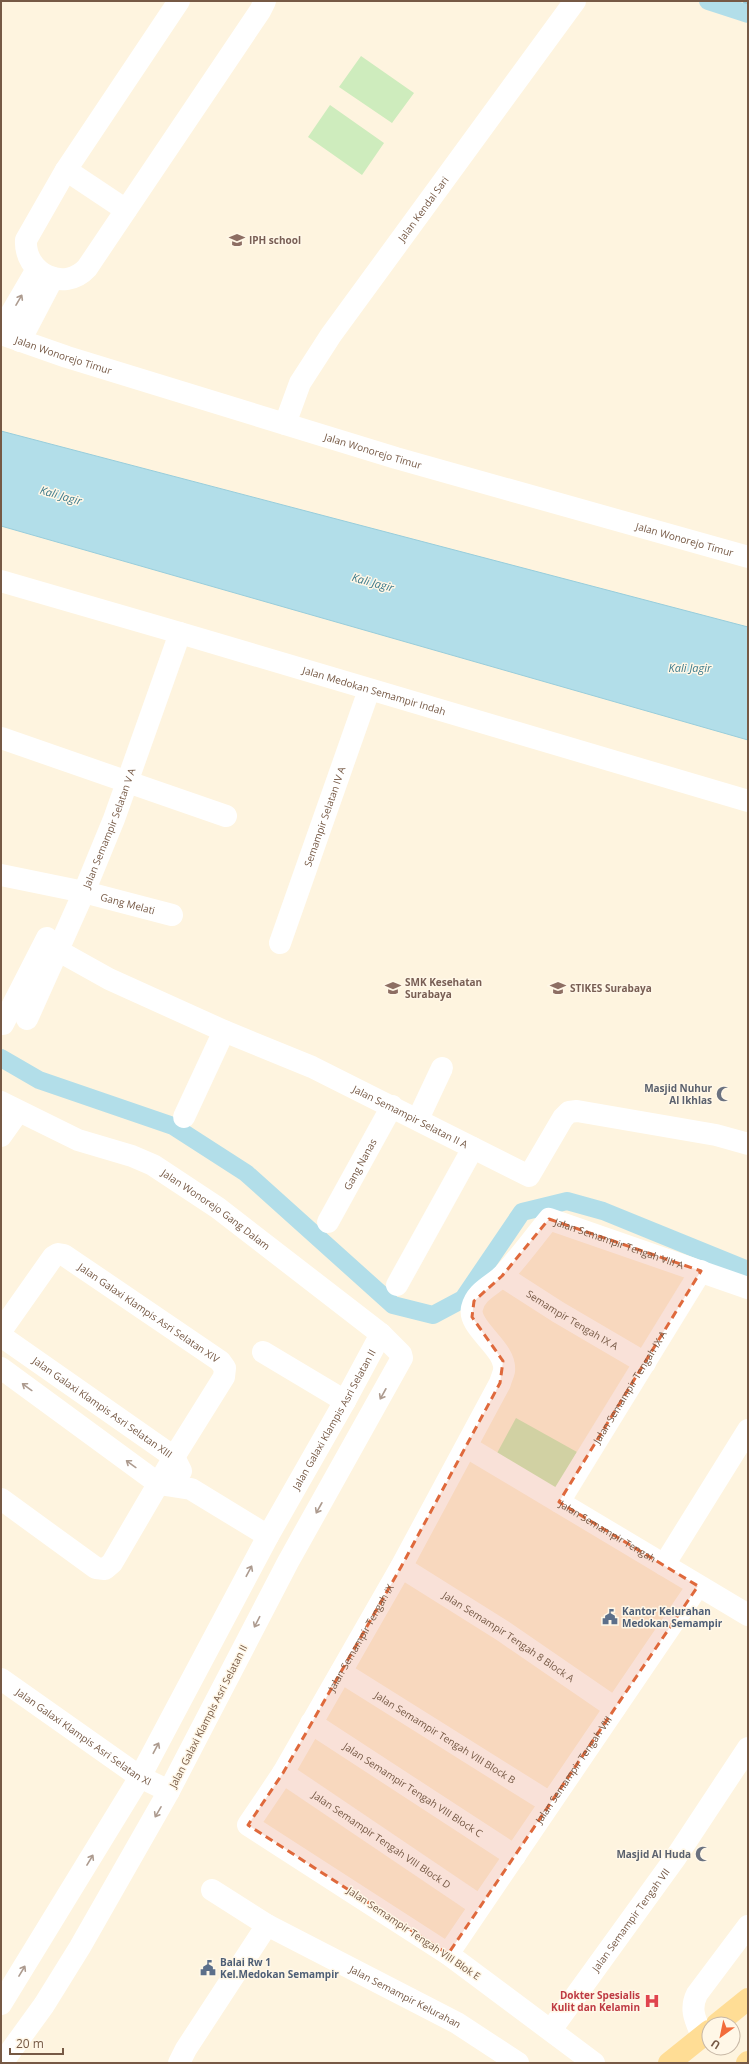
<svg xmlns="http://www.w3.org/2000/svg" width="749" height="2064" viewBox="0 0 749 2064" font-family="'Open Sans',sans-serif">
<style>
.green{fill:#ceecbd}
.water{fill:#b2dee9;stroke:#98cddb}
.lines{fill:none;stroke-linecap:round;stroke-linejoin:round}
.stream{stroke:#98cddb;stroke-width:5.5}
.canal{stroke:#b2dee9;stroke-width:18}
.minor{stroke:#fff;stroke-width:22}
.major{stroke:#ffdd95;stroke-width:22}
.oneway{stroke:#ad9b8f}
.marked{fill:#df693c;fill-opacity:0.2;stroke:#df693c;stroke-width:3;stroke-dasharray:8 5;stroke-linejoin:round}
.labels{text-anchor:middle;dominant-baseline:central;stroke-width:3;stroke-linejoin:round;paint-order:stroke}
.street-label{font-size:10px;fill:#765945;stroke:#fff7e7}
.education-label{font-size:10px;font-weight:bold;fill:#785e54;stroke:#fff7e7;text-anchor:start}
.worship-label{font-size:10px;font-weight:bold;fill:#5b616d;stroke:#fff7e7;text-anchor:end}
.service-label{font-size:10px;font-weight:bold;fill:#4e5e75;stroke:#fff7e7;text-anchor:start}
.health-label{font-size:10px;font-weight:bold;fill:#be3a42;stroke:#fff7e7;text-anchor:end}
.water-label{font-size:11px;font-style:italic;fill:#3d7a8b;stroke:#fff7e7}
</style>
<rect width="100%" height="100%" fill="#fef4df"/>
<path class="green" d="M361,56L414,93L392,123L339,87Z
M330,105L384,143L362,175L308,137Z
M516,1418L577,1452L556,1489L496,1455Z"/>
<path class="water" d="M1,431L748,627V740L1,526Z"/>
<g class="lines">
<path class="stream" d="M739,11L748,1"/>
<path class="canal" d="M708,1L748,14
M1,1058L39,1080L173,1126L246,1173L393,1305L433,1315L463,1299L522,1212L567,1201L603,1211L748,1270"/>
<g class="minor">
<path d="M179,1L66,170L26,240C24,273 64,293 87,268L260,11L265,1"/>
<path d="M66,170L126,210"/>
<path d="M1,331L37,269"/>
<path id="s1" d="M1,334L67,357L396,458L748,557"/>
<path d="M20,341L53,278"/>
<path id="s2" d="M285,424L300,383L331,335L575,1"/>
<path id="s3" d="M1,581L180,633L748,801"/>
<path d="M1,738L226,816"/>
<path id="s4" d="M1,875L84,892L172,915"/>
<path id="s5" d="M280,943L369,690"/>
<path id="s6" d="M57,950L109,979L224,1031L312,1067L529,1176L563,1118L569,1112L577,1111L716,1135L748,1144"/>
<path id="s7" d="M27,1019L84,892L114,819L180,633"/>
<path d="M1,1024H3L47,938"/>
<path id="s8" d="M1,1102L78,1140L132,1156L153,1165L218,1208L381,1334L401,1354L402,1358L288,1562L169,1791L80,1947L44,2005L2,2063"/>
<path d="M184,1117L224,1031"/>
<path d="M418,1119L442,1068"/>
<path d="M1,1136L18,1112"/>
<path id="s9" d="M328,1222L392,1106"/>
<path id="s10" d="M502,1276L558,1312L645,1363"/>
<path d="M397,1285L473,1148"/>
<path id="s11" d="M1,1331L53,1257L58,1254L64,1255L220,1361L225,1368L224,1377L174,1457L112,1563L105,1569L96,1568L1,1499"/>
<path id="s12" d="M1,1336L174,1457L181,1471"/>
<path d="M263,1352L345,1401"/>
<path d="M1,1368L159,1484L191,1489L268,1536"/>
<path id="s13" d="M467,1447L748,1615"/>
<path id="s14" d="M559,1502L701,1271"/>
<path d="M664,1565L748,1430"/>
<path id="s15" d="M401,1567L503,1631L615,1708"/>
<path id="s16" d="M341,1672L550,1803"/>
<path id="s17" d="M1,1679L140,1777L169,1791"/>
<path id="s18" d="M311,1723L515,1856"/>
<path id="s19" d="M283,1773L480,1906"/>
<path id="s20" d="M212,1890L267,1925L457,2023L518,2063"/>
<path id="s21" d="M448,1954L698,1586"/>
<path id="s22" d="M1,2004L140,1777L268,1536L345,1401L381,1334"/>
<path id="s23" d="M551,2030L676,1857L748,1748"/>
<path d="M702,2036C696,2021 689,2010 697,1994L748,1926"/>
<path d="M179,2063L186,2049L267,1925"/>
<path id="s24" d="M594,2063L448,1954L248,1825L283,1773L401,1567L500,1383C501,1379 503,1375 504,1371C507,1348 467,1328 472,1308C476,1291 492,1286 503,1275C519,1258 534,1237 549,1219L748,1288"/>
</g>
<path class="major" d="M717,2024L748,1999
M669,2063L709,2031
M747,2063L748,2062"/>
</g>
<defs><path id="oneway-shaft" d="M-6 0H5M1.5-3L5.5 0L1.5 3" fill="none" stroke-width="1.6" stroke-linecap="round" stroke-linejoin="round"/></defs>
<g class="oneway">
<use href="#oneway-shaft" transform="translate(19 300) rotate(-60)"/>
<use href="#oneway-shaft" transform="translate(27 1387) rotate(-144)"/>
<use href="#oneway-shaft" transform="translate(383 1394) rotate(119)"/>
<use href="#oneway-shaft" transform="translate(131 1464) rotate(-144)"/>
<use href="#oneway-shaft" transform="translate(319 1508) rotate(119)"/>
<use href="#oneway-shaft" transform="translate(249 1571) rotate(-62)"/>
<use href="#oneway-shaft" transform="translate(257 1622) rotate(117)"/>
<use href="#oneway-shaft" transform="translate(156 1748) rotate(-62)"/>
<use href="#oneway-shaft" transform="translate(158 1812) rotate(120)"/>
<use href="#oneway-shaft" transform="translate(90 1860) rotate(-59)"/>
<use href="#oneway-shaft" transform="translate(22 1971) rotate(-59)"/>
</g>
<path class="marked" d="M549,1219L701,1271L559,1502L698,1586L448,1954L248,1825L283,1773L401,1567L500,1383L503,1361L472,1317L474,1301L502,1276Z"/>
<defs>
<symbol id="school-bare" viewBox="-9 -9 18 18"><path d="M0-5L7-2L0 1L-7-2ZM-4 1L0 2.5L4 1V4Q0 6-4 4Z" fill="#8d6e63" stroke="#fff7e7" stroke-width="2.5" paint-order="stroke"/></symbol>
<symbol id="university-bare" viewBox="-9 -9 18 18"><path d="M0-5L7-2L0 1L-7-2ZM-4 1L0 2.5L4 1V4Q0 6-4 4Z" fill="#8d6e63" stroke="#fff7e7" stroke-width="2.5" paint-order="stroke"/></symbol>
<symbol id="mosque-bare" viewBox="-9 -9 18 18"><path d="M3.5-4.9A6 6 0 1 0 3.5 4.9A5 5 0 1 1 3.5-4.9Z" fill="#6b7280" stroke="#fff7e7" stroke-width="2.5" paint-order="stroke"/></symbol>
<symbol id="civic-bare" viewBox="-9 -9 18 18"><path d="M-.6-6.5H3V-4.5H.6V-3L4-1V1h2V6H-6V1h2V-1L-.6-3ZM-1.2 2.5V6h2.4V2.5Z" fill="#5c6f8a" stroke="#fff7e7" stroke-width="2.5" paint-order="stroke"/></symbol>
<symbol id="hospital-bare" viewBox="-9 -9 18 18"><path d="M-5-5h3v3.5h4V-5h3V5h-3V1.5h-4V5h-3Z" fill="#e0444e" stroke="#fff7e7" stroke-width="2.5" paint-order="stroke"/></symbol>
</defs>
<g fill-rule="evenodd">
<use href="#school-bare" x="226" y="229" width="22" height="22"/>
<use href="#school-bare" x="382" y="977" width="22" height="22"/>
<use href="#university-bare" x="547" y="977" width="22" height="22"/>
<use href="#mosque-bare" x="713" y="1083" width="22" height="22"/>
<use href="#civic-bare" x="599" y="1606" width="22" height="22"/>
<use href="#mosque-bare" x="692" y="1843" width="22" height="22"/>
<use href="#civic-bare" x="197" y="1957" width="22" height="22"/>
<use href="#hospital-bare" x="641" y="1990" width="22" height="22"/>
</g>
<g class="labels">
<g class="street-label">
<text stroke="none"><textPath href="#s2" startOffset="257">Jalan Kendal Sari</textPath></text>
<text stroke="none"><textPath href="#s1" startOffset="66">Jalan Wonorejo Timur</textPath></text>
<text stroke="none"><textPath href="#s1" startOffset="390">Jalan Wonorejo Timur</textPath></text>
<text stroke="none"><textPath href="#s1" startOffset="714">Jalan Wonorejo Timur</textPath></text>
<text stroke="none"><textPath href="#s3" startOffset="389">Jalan Medokan Semampir Indah</textPath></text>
<text stroke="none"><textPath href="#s5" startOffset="134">Semampir Selatan IV A</textPath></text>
<text stroke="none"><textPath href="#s7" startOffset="208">Jalan Semampir Selatan V A</textPath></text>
<text stroke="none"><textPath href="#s4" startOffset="130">Gang Melati</textPath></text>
<text stroke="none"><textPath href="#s6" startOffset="391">Jalan Semampir Selatan II A</textPath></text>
<text stroke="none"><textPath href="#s9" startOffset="66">Gang Nanas</textPath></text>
<text stroke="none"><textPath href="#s8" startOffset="242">Jalan Wonorejo Gang Dalam</textPath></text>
<text stroke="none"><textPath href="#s24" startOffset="1208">Jalan Semampir Tengah VIII A</textPath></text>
<text stroke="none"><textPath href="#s11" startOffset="205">Jalan Galaxi Klampis Asri Selatan XIV</textPath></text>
<text stroke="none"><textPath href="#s10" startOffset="83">Semampir Tengah IX A</textPath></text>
<text stroke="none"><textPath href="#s14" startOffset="135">Jalan Semampir Tengah IX A</textPath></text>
<text stroke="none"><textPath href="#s12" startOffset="124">Jalan Galaxi Klampis Asri Selatan XIII</textPath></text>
<text stroke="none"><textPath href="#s22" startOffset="673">Jalan Galaxi Klampis Asri Selatan II</textPath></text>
<text stroke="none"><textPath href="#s13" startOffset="164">Jalan Semampir Tengah</textPath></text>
<text stroke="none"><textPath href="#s15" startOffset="128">Jalan Semampir Tengah 8 Block A</textPath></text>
<text stroke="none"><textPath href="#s24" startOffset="639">Jalan Semampir Tengah IX</textPath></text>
<text transform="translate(208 1716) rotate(-63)">Jalan Galaxi Klampis Asri Selatan II</text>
<text stroke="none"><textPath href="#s17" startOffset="101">Jalan Galaxi Klampis Asri Selatan XI</textPath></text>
<text stroke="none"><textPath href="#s16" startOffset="123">Jalan Semampir Tengah VIII Block B</textPath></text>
<text stroke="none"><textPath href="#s21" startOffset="223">Jalan Semampir Tengah VIII</textPath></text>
<text stroke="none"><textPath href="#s18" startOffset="122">Jalan Semampir Tengah VIII Block C</textPath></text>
<text stroke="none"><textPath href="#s19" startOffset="119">Jalan Semampir Tengah VIII Block D</textPath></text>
<text stroke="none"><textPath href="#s23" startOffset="136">Jalan Semampir Tengah VII</textPath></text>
<text transform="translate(414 1933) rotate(34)">Jalan Semampir Tengah VIII Blok E</text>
<text stroke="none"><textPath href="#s20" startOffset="221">Jalan Semampir Kelurahan</textPath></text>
</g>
<g class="education-label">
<text x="249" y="240">IPH school</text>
<text x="405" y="982">SMK Kesehatan<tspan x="405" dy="12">Surabaya</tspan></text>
<text x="570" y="988">STIKES Surabaya</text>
</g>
<g class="worship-label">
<text x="712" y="1088">Masjid Nuhur<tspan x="712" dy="12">Al Ikhlas</tspan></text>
<text x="691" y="1854">Masjid Al Huda</text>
</g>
<g class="service-label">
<text x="622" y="1611">Kantor Kelurahan<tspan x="622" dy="12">Medokan Semampir</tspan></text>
<text x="220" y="1962">Balai Rw 1<tspan x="220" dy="12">Kel.Medokan Semampir</tspan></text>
</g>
<g class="health-label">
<text x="640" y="1995">Dokter Spesialis<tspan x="640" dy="12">Kulit dan Kelamin</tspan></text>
</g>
<g class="water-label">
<text transform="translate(61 495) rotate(16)">Kali Jagir</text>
<text transform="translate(373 582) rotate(15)">Kali Jagir</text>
<text x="690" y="667">Kali Jagir</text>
</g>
</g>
<rect width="749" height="2064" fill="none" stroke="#765945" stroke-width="4"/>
<g transform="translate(721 2036) rotate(213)"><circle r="19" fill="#fff7e7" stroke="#c8b8a6"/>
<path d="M0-3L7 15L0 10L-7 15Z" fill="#f26c3a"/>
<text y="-6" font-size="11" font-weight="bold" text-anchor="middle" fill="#765945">U</text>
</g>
<path d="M10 2048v6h53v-6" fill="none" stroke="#765945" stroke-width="2"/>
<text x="16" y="2048" font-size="12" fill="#765945" stroke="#fff7e7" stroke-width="3" paint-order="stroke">20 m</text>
</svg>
